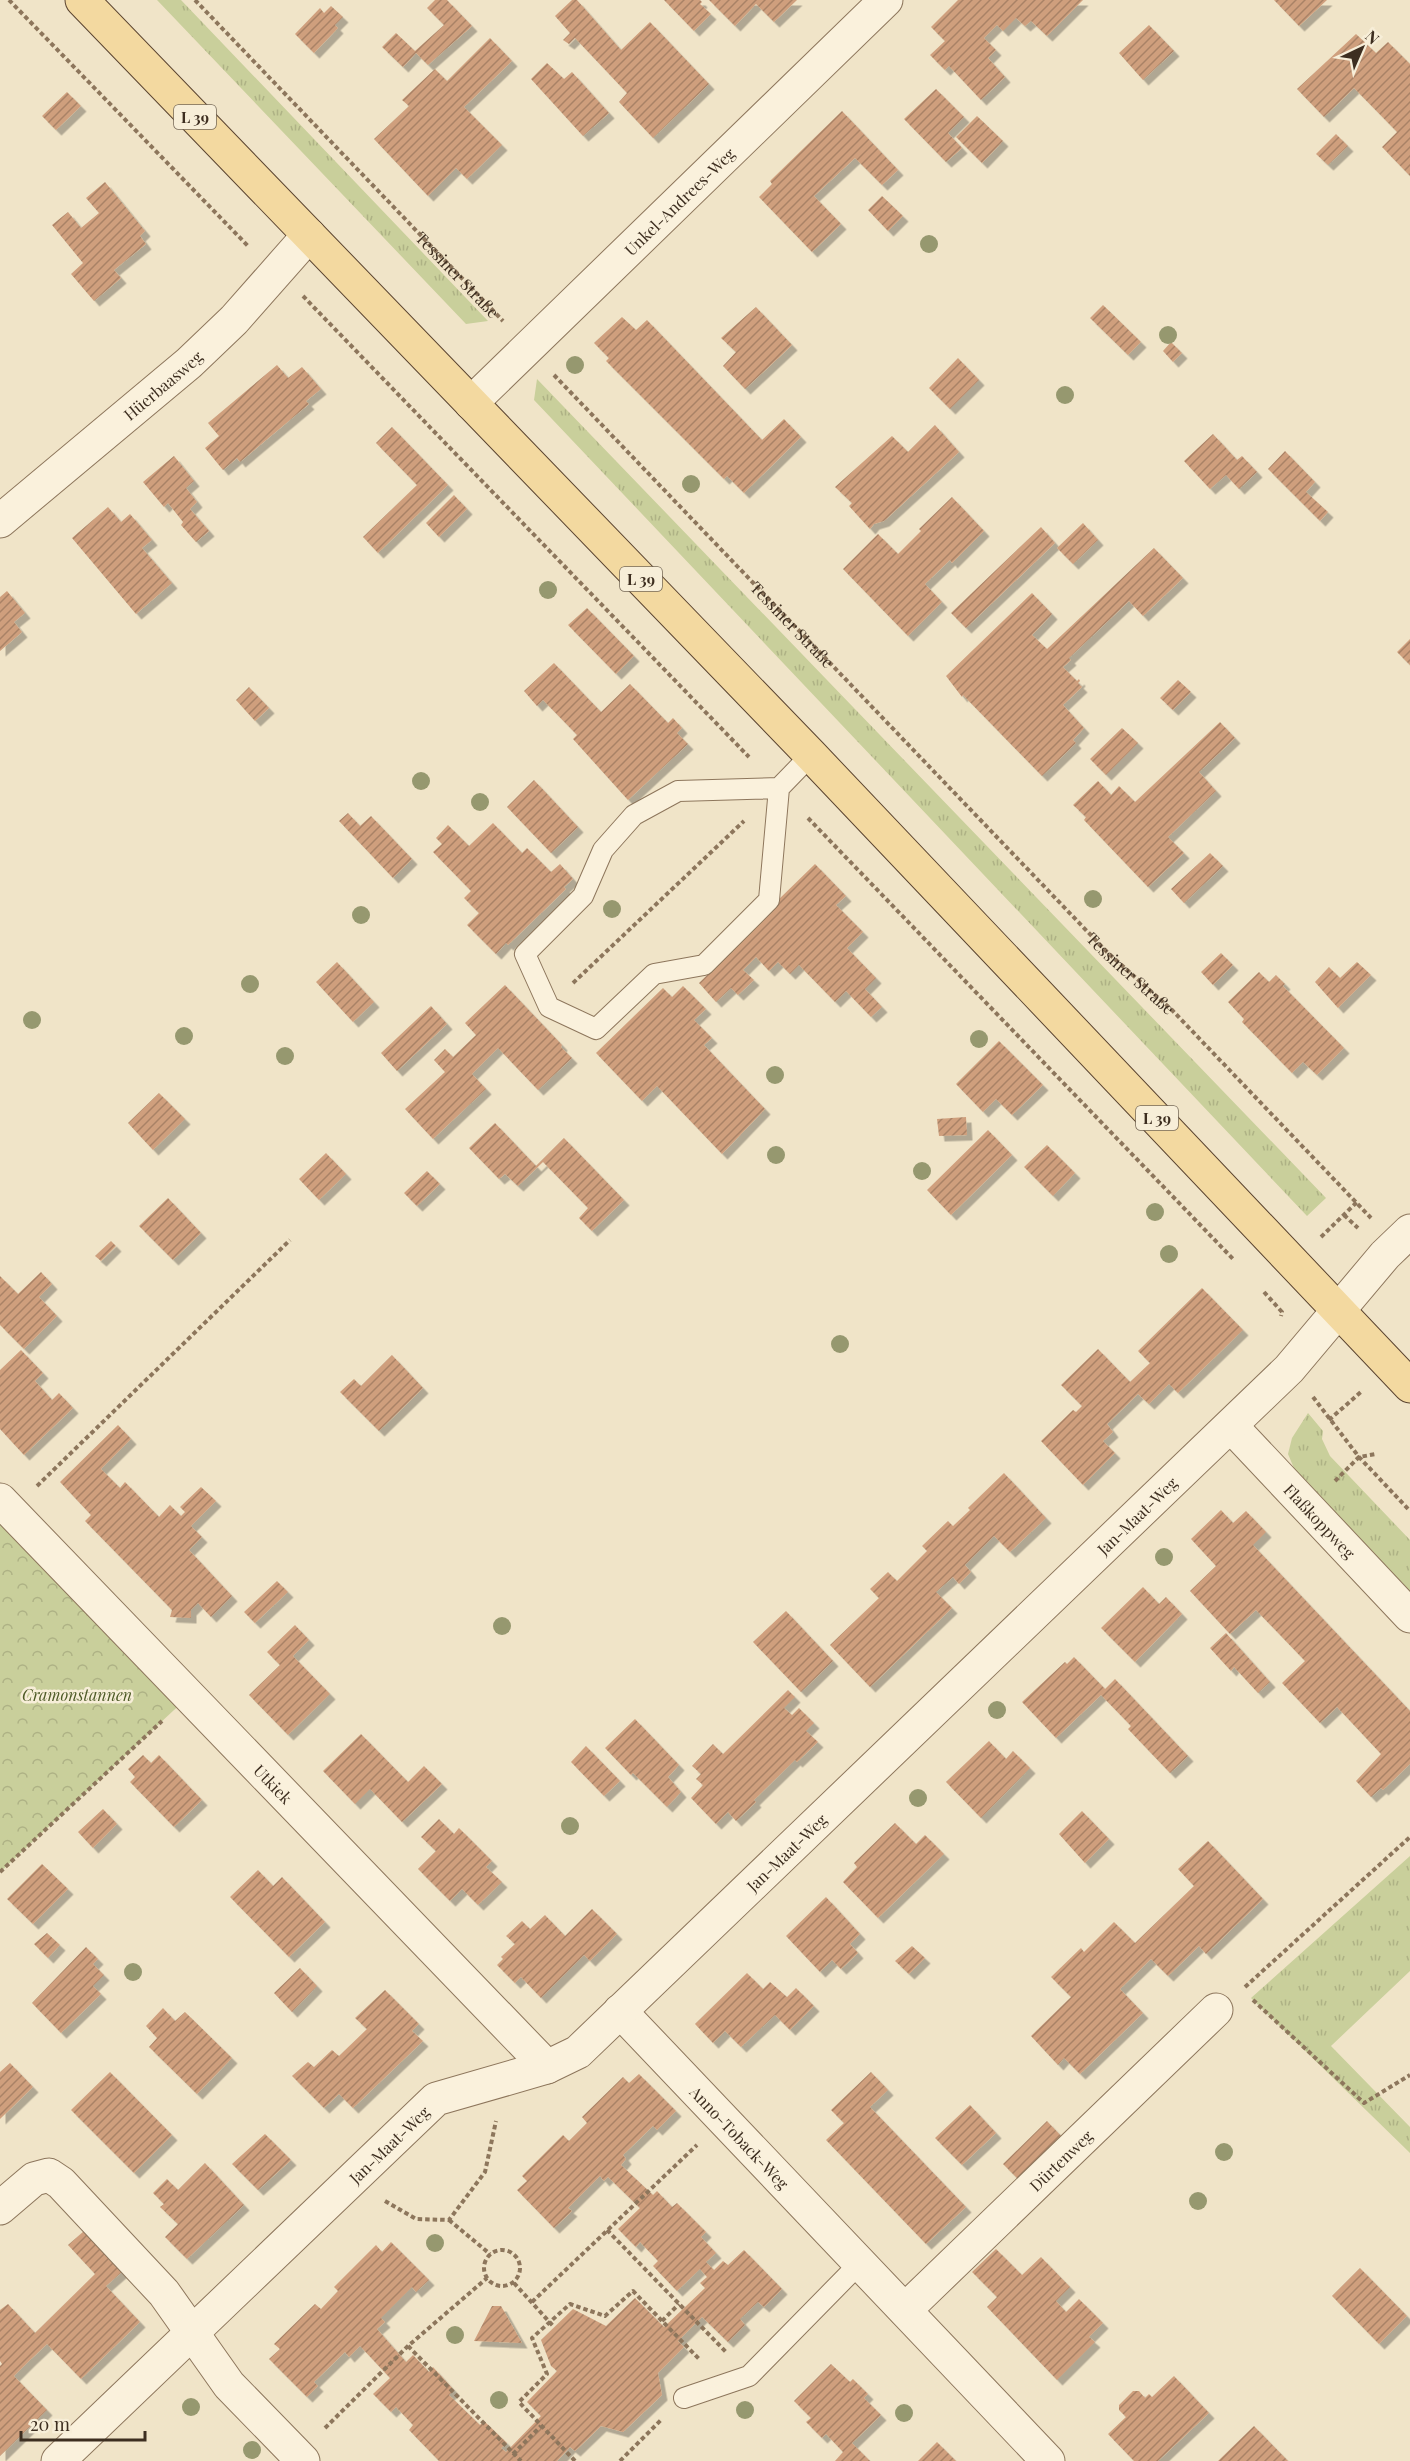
<svg xmlns="http://www.w3.org/2000/svg" width="1410" height="2461" viewBox="0 0 1410 2461" font-family="'Playfair Display',serif">
<style>
.grass{fill:url(#grass-tufts)}
.forest{fill:url(#forest-crowns)}
.building{fill:url(#building-hatch);filter:url(#shadow)}
.lines{fill:none;stroke-linecap:round;stroke-linejoin:round}
.lane-casing{stroke:#8d765c;stroke-width:22}
.street-casing{stroke:#8d765c;stroke-width:35}
.primary-casing{stroke:#5b4430;stroke-width:35}
.path{stroke:#8d765c;stroke-width:4;stroke-dasharray:4.5 3;stroke-linecap:butt}
.lane{stroke:#faf1dc;stroke-width:20}
.street{stroke:#faf1dc;stroke-width:33}
.primary{stroke:#f3d9a0;stroke-width:33}
.tree{fill:#96986f}
.labels{text-anchor:middle;dominant-baseline:central;stroke-width:5;stroke-linejoin:round;paint-order:stroke}
.shield{fill:#f7eed8;stroke:#756857;stroke-width:1.5}
.shield-label{font-size:15px;font-weight:bold;fill:#3d2e20}
.street-label{font-size:16px;fill:#3d2e20;stroke:#f7eed8}
.park-label{font-size:16px;font-style:italic;fill:#4d5a26;stroke:#f7eed8}
</style>
<defs>
<pattern id="grass-tufts" width="24" height="20" patternUnits="userSpaceOnUse" patternTransform="scale(1.5)"><rect width="24" height="20" fill="#c9cf9b"/><path d="M3 7l-1-3M5 7V3M7 7l1-3M15 17l-1-3M17 17v-4M19 17l1-3" fill="none" stroke="#aeb285"/></pattern>
<pattern id="forest-crowns" width="20" height="18" patternUnits="userSpaceOnUse" patternTransform="scale(1.5)"><rect width="20" height="18" fill="#c9cf9b"/><path d="M2 6a3 3 0 1 1 6 0M12 15a3 3 0 1 1 6 0" fill="none" stroke="#aeb285"/></pattern>
<pattern id="building-hatch" width="6" height="6" patternUnits="userSpaceOnUse" patternTransform="scale(1.5)"><rect width="6" height="6" fill="#cf9f7d"/><path d="M-1 1l2-2M0 6l6-6M5 7l2-2" fill="none" stroke="#a98266"/></pattern>
<filter id="shadow"><feDropShadow dx="5.5" dy="5.5" stdDeviation="0" flood-color="#0004"/></filter>
</defs>
<rect width="100%" height="100%" fill="#f0e4c8"/>
<path class="grass" d="M157,0H181L488,321L466,324Z
M537,379L1326,1198L1307,1216L534,400Z
M1308,1413L1323,1431L1322,1439L1330,1456L1410,1540V1595L1296,1473L1288,1454L1292,1438Z
M1410,1856V1971L1331,2046L1410,2127V2153L1251,1998Z"/>
<path class="forest" d="M0,1500L188,1697L0,1872Z"/>
<path class="building" d="M435,0H447L472,26L428,65L416,53L403,67L382,47L396,33L415,51L444,25L427,8Z
M572,0H577L621,50L650,22L709,84L653,138L619,102L627,93L575,38L569,44L563,40L570,33L555,16Z
M664,0H700L702,2L700,4L711,14L694,31Z
M709,0H797L774,22L756,4L735,26Z
M958,0H1083L1047,36L1031,21L1025,26L1016,18L1003,31L997,25L984,38L996,50L988,58L1005,77L981,100L949,66L945,70L930,55L945,41L931,27Z
M1274,0H1327L1299,26Z
M331,6L343,17L335,25L338,28L314,53L295,34L320,8L324,13Z
M1149,25L1174,51L1143,80L1119,53Z
M1356,34L1376,53L1388,42L1410,64V176L1382,147L1397,132L1354,88L1324,117L1297,89Z
M490,38L512,61L464,107L502,145L467,179L456,168L428,196L374,139L409,106L402,100L435,69L447,81Z
M547,63L564,79L572,72L609,113L583,136L531,79Z
M936,89L964,117L948,133L962,148L946,162L904,119Z
M67,92L81,106L56,130L42,116Z
M842,111L898,170L882,185L855,158L814,196L841,224L812,252L759,197L772,184L770,181Z
M977,116L1003,141L982,163L956,137Z
M1336,134L1348,146L1328,165L1316,154Z
M105,182L145,231L140,236L146,244L114,270L121,278L94,301L71,274L83,263L52,225L68,212L81,228L99,213L86,198Z
M882,196L903,216L888,231L868,210Z
M1103,305L1141,342L1128,355L1090,318Z
M756,307L792,345L745,389L723,366L736,352L721,338Z
M622,317L636,330L647,320L762,440L784,419L801,437L744,493L727,476L724,479L606,361L609,358L594,343Z
M1171,342L1182,353L1173,362L1163,351Z
M958,358L979,380L950,409L929,388Z
M277,365L288,378L302,367L321,389L306,401L309,404L240,462L237,458L223,470L205,448L219,436L208,423Z
M935,425L959,452L884,521L874,524L870,529L849,506L852,503L835,487L892,436L908,452Z
M392,427L448,485L378,553L363,537L417,485L376,443Z
M1213,434L1237,460L1242,456L1257,472L1239,489L1226,475L1210,489L1184,461Z
M1285,451L1315,482L1306,492L1328,512L1320,521L1268,469Z
M174,456L194,481L186,488L197,502L190,509L209,531L196,542L181,525L183,522L168,503L164,507L143,482Z
M454,495L467,509L439,537L426,523Z
M952,497L984,531L952,563L950,560L925,584L942,602L908,636L843,569L878,534L898,554L921,531L919,529Z
M108,507L121,522L130,514L152,540L142,548L172,583L136,614L72,538Z
M1083,523L1098,540L1073,564L1057,548Z
M1041,527L1055,543L966,628L951,613Z
M1154,548L1183,578L1143,616L1129,601L1069,658L1071,660L1063,667L1077,681L1079,679L1080,681L1078,683L1082,687L1063,705L1084,728L1073,740L1076,743L1042,776L963,695L962,697L946,676L1032,593L1052,614L1032,635L1047,649Z
M7,591L25,613L14,622L22,632L0,651V597Z
M587,608L634,656L616,674L568,625Z
M1410,639V665L1397,652Z
M554,663L601,712L630,684L668,723L673,718L682,728L677,733L688,744L628,800L573,739L577,735L543,700L537,706L524,691Z
M1178,680L1191,692L1173,710L1160,698Z
M249,687L269,708L255,721L236,700Z
M1220,722L1235,738L1199,772L1216,791L1168,837L1184,853L1148,887L1084,820L1086,817L1073,805L1098,781L1111,795L1119,786L1135,802Z
M1122,728L1138,743L1106,775L1090,759Z
M534,780L578,827L551,853L507,807Z
M348,813L360,826L371,816L412,859L393,878L339,821Z
M493,823L522,853L527,848L551,872L560,864L573,879L564,887L566,889L508,945L506,943L496,954L467,925L479,913L464,898L471,891L433,852L442,844L436,838L448,825L469,846Z
M1210,853L1223,866L1184,903L1171,889Z
M815,864L846,896L836,905L863,932L847,948L876,978L865,989L882,1007L871,1017L846,991L835,1002L799,965L790,974L778,962L769,971L756,957L743,970L754,980L738,995L731,988L716,1002L699,983L741,942L738,939Z
M1221,953L1233,965L1213,985L1201,972Z
M337,962L374,1002L353,1022L316,982Z
M1357,962L1371,975L1338,1008L1315,982L1329,967L1340,978Z
M1259,972L1269,982L1276,975L1285,984L1283,986L1344,1048L1317,1075L1303,1062L1292,1073L1242,1022L1244,1019L1228,1002Z
M505,985L562,1045L561,1047L572,1058L538,1090L498,1048L472,1074L486,1089L433,1139L405,1109L445,1072L434,1060L445,1049L453,1057L476,1035L465,1023Z
M683,986L706,1009L694,1020L712,1038L704,1045L765,1109L722,1154L657,1086L642,1101L596,1053L663,988L672,997Z
M431,1006L447,1024L397,1071L381,1053Z
M999,1041L1043,1085L1012,1115L996,1099L983,1112L956,1084Z
M159,1093L185,1119L153,1150L128,1123Z
M966,1117L967,1135L939,1136L937,1119Z
M495,1123L536,1166L564,1138L624,1200L592,1231L579,1218L588,1208L543,1162L518,1186L505,1174L499,1179L469,1148Z
M988,1130L1012,1155L951,1215L927,1190Z
M1047,1145L1075,1173L1053,1196L1024,1167Z
M326,1153L346,1174L319,1200L299,1179Z
M427,1171L440,1184L417,1206L404,1193Z
M168,1198L201,1233L173,1260L139,1226Z
M111,1241L116,1246L101,1261L95,1256Z
M41,1272L52,1284L39,1297L57,1316L24,1349L0,1325V1276L18,1294Z
M1202,1288L1243,1330L1178,1393L1169,1384L1149,1404L1138,1394L1107,1424L1113,1432L1103,1441L1115,1453L1083,1485L1041,1441L1073,1410L1076,1412L1082,1406L1061,1385L1098,1349L1130,1382L1150,1363L1138,1351Z
M21,1350L43,1373L35,1381L52,1400L59,1393L73,1408L24,1455L0,1429V1370Z
M392,1355L423,1388L379,1431L340,1392L354,1379L361,1386Z
M118,1425L131,1439L101,1469L120,1488L125,1482L159,1517L170,1505L181,1516L185,1512L180,1507L201,1487L216,1501L191,1526L202,1537L189,1550L232,1596L211,1617L198,1603L191,1610V1618L170,1617L172,1610L85,1521L91,1515L60,1482Z
M1004,1473L1046,1518L1010,1552L994,1536L965,1565L971,1572L959,1584L953,1577L936,1592L952,1608L870,1687L830,1645L879,1598L870,1589L888,1572L897,1581L927,1551L922,1546L948,1521L953,1526L970,1510L968,1508Z
M1221,1510L1233,1523L1246,1511L1266,1532L1253,1545L1410,1711V1764L1383,1790L1381,1788L1371,1797L1356,1781L1381,1754L1337,1707L1320,1723L1282,1683L1305,1661L1256,1610L1230,1634L1190,1591L1216,1566L1191,1539Z
M277,1581L288,1592L255,1623L244,1612Z
M1143,1587L1159,1604L1166,1597L1182,1614L1135,1662L1101,1628Z
M786,1611L833,1661L801,1692L753,1642Z
M295,1625L309,1640L293,1656L330,1694L288,1735L249,1695L280,1665L267,1652Z
M1226,1633L1270,1682L1258,1693L1234,1667L1231,1671L1210,1648Z
M1074,1657L1105,1689L1115,1679L1188,1756L1170,1773L1128,1729L1131,1726L1101,1695L1056,1738L1022,1702L1065,1662L1067,1664Z
M788,1690L795,1697L784,1708L792,1715L799,1708L814,1723L806,1731L818,1742L797,1762L795,1760L754,1800L756,1802L736,1821L728,1812L716,1824L691,1798L703,1785L696,1779L701,1774L692,1766L713,1744L723,1754Z
M635,1719L679,1765L668,1777L681,1792L667,1807L633,1773L631,1775L605,1748Z
M361,1734L408,1782L424,1766L442,1784L402,1822L370,1789L355,1804L323,1771Z
M989,1741L1006,1759L1013,1751L1030,1768L981,1818L946,1782Z
M586,1746L620,1781L604,1796L571,1762Z
M143,1755L151,1763L159,1755L202,1800L174,1827L130,1782L135,1777L128,1769Z
M103,1809L117,1824L93,1848L78,1832Z
M1082,1811L1109,1839L1085,1863L1059,1834Z
M439,1819L454,1834L459,1828L492,1861L486,1867L502,1882L478,1905L462,1889L450,1901L418,1869L436,1851L421,1837Z
M895,1823L916,1844L925,1835L944,1854L878,1918L843,1882L857,1867L854,1863Z
M1208,1841L1263,1899L1206,1954L1199,1946L1168,1976L1151,1959L1120,1989L1143,2013L1080,2074L1064,2058L1058,2065L1031,2036L1071,1997L1051,1977L1081,1948L1084,1952L1114,1922L1135,1943L1194,1886L1178,1869Z
M42,1864L68,1889L33,1924L7,1899Z
M258,1870L273,1886L282,1877L325,1922L289,1957L230,1897Z
M826,1897L860,1934L850,1944L858,1953L841,1969L832,1960L820,1972L786,1936Z
M592,1909L617,1934L590,1961L584,1955L541,1998L521,1977L515,1983L497,1965L503,1959L501,1957L515,1944L506,1936L522,1921L530,1929L545,1915L565,1936Z
M47,1933L60,1945L48,1958L34,1944Z
M912,1946L925,1958L909,1974L895,1961Z
M86,1947L98,1959L93,1964L104,1975L93,1986L101,1994L61,2033L32,2003Z
M300,1968L317,1986L292,2012L274,1993Z
M747,1973L763,1989L770,1982L787,1997L796,1988L814,2006L790,2030L775,2015L741,2047L725,2031L713,2043L695,2024Z
M385,1990L419,2024L412,2031L423,2041L353,2108L339,2094L324,2108L292,2076L308,2062L314,2067L332,2050L339,2056L367,2029L355,2018Z
M163,2008L175,2021L185,2012L232,2058L197,2094L149,2047L157,2038L146,2026Z
M10,2063L33,2087L0,2119V2072Z
M110,2072L172,2135L134,2173L71,2110Z
M871,2072L888,2090L870,2107L966,2207L926,2244L826,2140L844,2123L831,2110Z
M639,2074L676,2111L657,2130L653,2126L623,2155L626,2159L621,2165L653,2195L657,2191L672,2207L677,2203L706,2232L701,2237L716,2253L706,2262L714,2270L723,2261L728,2265L744,2250L782,2289L764,2307L758,2302L740,2319L745,2325L728,2342L702,2317L678,2341L684,2347L658,2373L662,2395L623,2432L601,2426L575,2451L570,2447L557,2461H439L409,2430L413,2425L396,2407L391,2412L373,2394L390,2378L360,2346L349,2357L345,2352L314,2382L318,2386L307,2397L269,2359L280,2349L274,2344L315,2304L321,2309L338,2291L334,2287L376,2245L382,2252L391,2242L429,2280L416,2292L412,2287L381,2318L385,2322L377,2329L406,2362L413,2355L429,2372L433,2367L454,2390L449,2395L480,2425L484,2421L507,2443L501,2448L506,2452L541,2416L527,2402L557,2371L551,2366L541,2340L573,2309L606,2326L635,2298L664,2327L705,2288L700,2283L707,2277L700,2269L677,2291L653,2266L658,2261L640,2242L636,2247L618,2229L640,2208L608,2177L604,2181L600,2176L568,2208L572,2211L554,2228L517,2190L527,2181L522,2176L563,2135L569,2141L587,2123L582,2117L623,2077L629,2083Z
M970,2105L996,2133L962,2165L935,2138Z
M1047,2121L1062,2137L1019,2180L1003,2164Z
M265,2134L291,2160L258,2190L232,2164Z
M205,2163L244,2205L187,2259L165,2237L178,2224L160,2207L164,2204L153,2193L167,2179L178,2190Z
M84,2231L123,2271L106,2286L140,2322L81,2379L47,2344L30,2360L14,2376L47,2410L0,2456V2366L2,2364L0,2361V2310L8,2304L35,2333L95,2274L68,2245Z
M996,2249L1022,2275L1041,2257L1070,2287L1056,2301L1066,2312L1079,2299L1103,2323L1089,2337L1095,2342L1057,2380L987,2307L997,2297L972,2272Z
M1360,2268L1407,2316L1379,2344L1332,2296Z
M492,2306H501L522,2343L474,2341Z
M831,2364L850,2382L853,2379L868,2394L864,2398L881,2415L852,2443L870,2461H835L843,2452L826,2434L822,2438L806,2422L811,2418L794,2401Z
M1174,2376L1209,2413L1158,2461H1134L1108,2434L1126,2417L1119,2410V2405L1133,2391H1139L1145,2398L1149,2394L1152,2397Z
M1254,2426L1288,2461H1218Z
M937,2442L956,2461H918Z"/>
<g class="lines">
<defs>
<path id="lane" d="M779,788L678,791L634,815L603,850L583,896L525,954L549,1007L596,1029L654,974L704,965L769,900L779,788L811,755
M684,2398L749,2376L860,2263"/>
<g id="street">
<path id="s3" d="M471,403L886,0"/>
<path id="s4" d="M0,521L189,363L234,320L309,235"/>
<path id="s5" d="M1231,1426L1410,1616"/>
<path id="s6" d="M0,1500L547,2067"/>
<path id="s7" d="M620,2011L1048,2461"/>
<path d="M0,2208L34,2179L49,2175L61,2183L164,2293L229,2385L303,2461"/>
<path id="s8" d="M905,2310L1216,2010"/>
<path id="s9" d="M58,2461L436,2099L547,2067L578,2052L1289,1369L1385,1255L1410,1231"/>
</g>
<path id="primary" d="M82,0L811,755L1410,1386"/>
</defs>
<use href="#lane" class="lane-casing"/>
<use href="#street" class="street-casing"/>
<use href="#primary" class="primary-casing"/>
<g class="path">
<path d="M9,0L249,247"/>
<path id="s1" d="M195,0L503,321"/>
<path d="M303,296L749,757"/>
<path id="s2" d="M554,375L1107,952L1172,1010L1371,1218"/>
<path d="M808,818L1234,1260"/>
<path d="M573,983L744,821"/>
<path d="M1344,1215L1358,1228"/>
<path d="M1321,1237L1357,1202"/>
<path d="M1264,1292L1282,1312L1281,1316"/>
<path d="M1313,1397L1359,1457L1410,1511"/>
<path d="M1329,1420L1362,1391"/>
<path d="M1335,1481L1359,1457L1376,1454"/>
<path d="M37,1486L290,1240"/>
<path d="M0,1872L162,1721"/>
<path d="M1245,1987L1410,1837"/>
<path d="M1253,2000L1364,2103L1410,2075"/>
<path d="M385,2201L416,2219L449,2220L485,2172L496,2121"/>
<path d="M449,2220L490,2254"/>
<path d="M607,2230L726,2352"/>
<circle cx="502" cy="2268" r="18"/>
<path d="M514,2283L554,2327"/>
<path d="M532,2302L697,2145"/>
<path d="M662,2321L679,2304"/>
<path d="M408,2346L521,2461"/>
<path d="M325,2428L408,2346L487,2278"/>
<path d="M513,2454L541,2426"/>
<path d="M575,2461L519,2402L547,2374L532,2338L570,2304L605,2316L633,2291L700,2360"/>
<path d="M620,2461L662,2419"/>
</g>
<use href="#lane" class="lane"/>
<use href="#street" class="street"/>
<use href="#primary" class="primary"/>
</g>
<g class="tree">
<circle cx="929" cy="244" r="9"/>
<circle cx="1168" cy="335" r="9"/>
<circle cx="575" cy="365" r="9"/>
<circle cx="1065" cy="395" r="9"/>
<circle cx="691" cy="484" r="9"/>
<circle cx="548" cy="590" r="9"/>
<circle cx="421" cy="781" r="9"/>
<circle cx="480" cy="802" r="9"/>
<circle cx="1093" cy="899" r="9"/>
<circle cx="612" cy="909" r="9"/>
<circle cx="361" cy="915" r="9"/>
<circle cx="250" cy="984" r="9"/>
<circle cx="32" cy="1020" r="9"/>
<circle cx="184" cy="1036" r="9"/>
<circle cx="979" cy="1039" r="9"/>
<circle cx="285" cy="1056" r="9"/>
<circle cx="775" cy="1075" r="9"/>
<circle cx="776" cy="1155" r="9"/>
<circle cx="922" cy="1171" r="9"/>
<circle cx="1155" cy="1212" r="9"/>
<circle cx="1169" cy="1254" r="9"/>
<circle cx="840" cy="1344" r="9"/>
<circle cx="1164" cy="1557" r="9"/>
<circle cx="502" cy="1626" r="9"/>
<circle cx="997" cy="1710" r="9"/>
<circle cx="918" cy="1798" r="9"/>
<circle cx="570" cy="1826" r="9"/>
<circle cx="133" cy="1972" r="9"/>
<circle cx="1224" cy="2152" r="9"/>
<circle cx="1198" cy="2201" r="9"/>
<circle cx="435" cy="2243" r="9"/>
<circle cx="455" cy="2335" r="9"/>
<circle cx="499" cy="2400" r="9"/>
<circle cx="191" cy="2407" r="9"/>
<circle cx="745" cy="2410" r="9"/>
<circle cx="904" cy="2413" r="9"/>
<circle cx="252" cy="2450" r="9"/>
</g>
<g class="labels">
<g class="shield">
<rect x="174" y="105" width="42" height="24" rx="4.5"/>
<rect x="620" y="567" width="42" height="24" rx="4.5"/>
<rect x="1136" y="1106" width="42" height="24" rx="4.5"/>
</g>
<g class="shield-label">
<text x="195" y="117">L 39</text>
<text x="641" y="579">L 39</text>
<text x="1157" y="1118">L 39</text>
</g>
<g class="street-label">
<text stroke="none"><textPath href="#s3" startOffset="290">Unkel-Andrees-Weg</textPath></text>
<text stroke="none"><textPath href="#s1" startOffset="380">Tessiner Straße</textPath></text>
<text stroke="none"><textPath href="#s4" startOffset="212">Hüerbaasweg</textPath></text>
<text stroke="none"><textPath href="#s2" startOffset="345">Tessiner Straße</textPath></text>
<text stroke="none"><textPath href="#s2" startOffset="831">Tessiner Straße</textPath></text>
<text stroke="none"><textPath href="#s9" startOffset="1448">Jan-Maat-Weg</textPath></text>
<text stroke="none"><textPath href="#s5" startOffset="130">Flaßkoppweg</textPath></text>
<text stroke="none"><textPath href="#s6" startOffset="394">Utkiek</textPath></text>
<text stroke="none"><textPath href="#s9" startOffset="962">Jan-Maat-Weg</textPath></text>
<text stroke="none"><textPath href="#s7" startOffset="174">Anno-Toback-Weg</textPath></text>
<text stroke="none"><textPath href="#s9" startOffset="458">Jan-Maat-Weg</textPath></text>
<text stroke="none"><textPath href="#s8" startOffset="216">Dürtenweg</textPath></text>
</g>
<g class="park-label">
<text x="77" y="1694">Cramonstannen</text>
</g>
</g>
<g transform="translate(1362 48) rotate(44)" stroke="#f7eed8" stroke-width="4.5" paint-order="stroke">
<path d="M0-4.5L10 22L0 15L-10 22Z" fill="#3d2e20"/>
<text y="-9" font-size="16" font-weight="bold" text-anchor="middle" fill="#3d2e20">N</text>
</g>
<path d="M21 2431v9h124v-9" fill="none" stroke="#3d2e20" stroke-width="3"/>
<text x="30" y="2431" font-size="18" fill="#3d2e20" stroke="#f7eed8" stroke-width="4.5" paint-order="stroke">20 m</text>
</svg>
